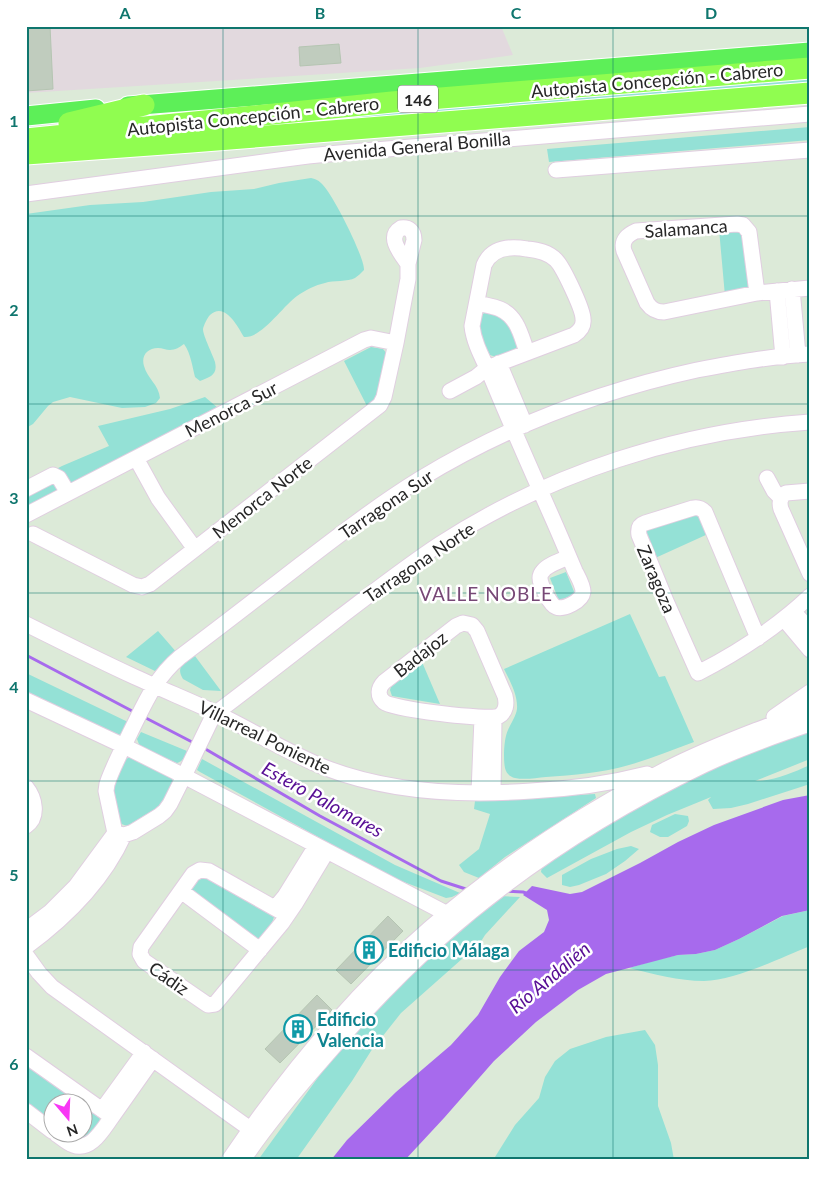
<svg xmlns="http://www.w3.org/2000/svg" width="836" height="1186" viewBox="0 0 836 1186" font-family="Lato,sans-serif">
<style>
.industrial{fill:#e2d9de}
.green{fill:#94e1d6}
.water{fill:#a76aed}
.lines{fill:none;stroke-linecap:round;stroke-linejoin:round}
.stream{stroke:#a76aed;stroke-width:3}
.building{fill:#c0ccbe;stroke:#b5c5b2}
.minor-casing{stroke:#e0cee0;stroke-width:17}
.major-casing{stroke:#fff;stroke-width:21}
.highway-casing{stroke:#fff;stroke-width:23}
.minor{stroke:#fff;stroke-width:15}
.major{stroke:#5def58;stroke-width:19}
.highway{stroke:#90fd50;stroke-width:21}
.grid{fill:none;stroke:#0f766e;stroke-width:1;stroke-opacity:0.55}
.labels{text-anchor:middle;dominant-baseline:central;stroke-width:5;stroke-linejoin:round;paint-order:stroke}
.shield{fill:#fff;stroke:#686868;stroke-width:1}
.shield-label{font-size:16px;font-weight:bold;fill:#272727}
.street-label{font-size:18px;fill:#272727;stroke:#fff}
.culture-label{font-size:18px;font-weight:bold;fill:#0d838f;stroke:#fff;text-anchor:start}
.neighbourhood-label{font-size:19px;letter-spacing:1px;fill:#774876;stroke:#fff}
.water-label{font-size:19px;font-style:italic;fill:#570e94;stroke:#fff}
.neatline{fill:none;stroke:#0f766e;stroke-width:2}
.grid-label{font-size:16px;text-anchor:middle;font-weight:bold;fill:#0f766e}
</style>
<rect width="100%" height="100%" fill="#dcead8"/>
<path class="industrial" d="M26,26H501L513,55L420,68L26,93Z"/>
<path class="green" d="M810,75V83L115,138L448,104Z
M810,127V140L549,162L547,149Z
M311,178C315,179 318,180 321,183C332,192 365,258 364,270C361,273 358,276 355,278C348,282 333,280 325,283C315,285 306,290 297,296C283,306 261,339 244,337C238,327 225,301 210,315C207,318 204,325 203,329C203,336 213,355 215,362C218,375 210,377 200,381L195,377C192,366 191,354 184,344C180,347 175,350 170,350C166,350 162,348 158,348C147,348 141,356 144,366C147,378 159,385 160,398L156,403L145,407L122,408L70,397L53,402L48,406L33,424L26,428V214L90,205L143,202L211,192L254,189L279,183Z
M741,228L752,286L725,296L719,229Z
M486,311L505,316L519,345L514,350L496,357L490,355C484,343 473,322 486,311Z
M371,347L383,349L387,354L377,399L367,406L344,361Z
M205,397L218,408L26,507V485L62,466L109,446L98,426L170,409Z
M698,514L708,534L653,559L643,528Z
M566,572L575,594L559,601L550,578Z
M630,614L659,677L665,676L694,742C672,750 651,759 629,765C602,773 573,775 546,777C536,778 524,780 515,778C510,777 506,773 505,768C503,758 504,738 508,730C511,723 516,716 517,709C518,695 510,681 504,669Z
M158,631L178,654L155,671L126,657Z
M195,656L221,691L203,690L183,679C175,666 185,663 195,656Z
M422,662L440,704L392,696L390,690L391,687Z
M26,673L128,722L123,732L119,735L113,733L26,691Z
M810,731V759L755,781C774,781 792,773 810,765V784L748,804L731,808L713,809L708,800L711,797L667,815L631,832L547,878L541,872L542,866L557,854C606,826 653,796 703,772C737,755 774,743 810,731Z
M141,732L187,751C185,757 183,761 177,763L140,747L137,739Z
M133,756L171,776L173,782L160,806L127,826L119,823L112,784L126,759Z
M202,759L395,865L460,893L452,897L446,898L391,877L200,772L197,770Z
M595,794L596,798L505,857L479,878L464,872L459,865L479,849L490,814L474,809L475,801Z
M675,814L688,816L689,821L687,826L668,837H660L650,832L652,825Z
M631,846L639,849L625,861L606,874L579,885L570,887L562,885V875L591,859L617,849Z
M199,877L207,878L274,917C272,926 263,935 256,940L188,892Z
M499,896L520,897L485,935L480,943L401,1013L371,1051L352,1081L296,1160H258L338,1050L418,966Z
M810,910V946C780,958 736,980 704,981C679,981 653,974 629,968L656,960L678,955L696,954L715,950L739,939L783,916Z
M645,1030L655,1045L658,1065V1106L671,1143L674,1160H494L495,1157L515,1125L539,1098L545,1077L555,1061L570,1049L606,1037Z
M26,1065L80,1103L52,1104V1120L26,1102Z
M83,1105L100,1118L99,1123L85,1138H77L71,1134H82Z"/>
<path class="water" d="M810,795V910L782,916L739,939L715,950L696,954L678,955L606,974L578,990L536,1022L494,1061L444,1118L405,1160H331L347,1140L396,1092L451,1045L478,1015L500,977L519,951L544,932L549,920L547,910L523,895L532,886L570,894L582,892L640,863L678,842L714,825L783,800Z"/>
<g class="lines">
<path class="stream" d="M26,655L134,712
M142,716L194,743
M202,747L320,816L441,881L469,890
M505,891L523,892L529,894"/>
</g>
<path class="building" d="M26,26H50L53,89L26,91Z
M339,44L341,63L300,66L299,47Z
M388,916L403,931L351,984L336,970Z
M317,995L332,1010L280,1063L265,1049Z"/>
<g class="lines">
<defs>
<path id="minor" d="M556,170L810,150
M26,194L308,156L339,153L810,114
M792,289L798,355
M777,291L783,357
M757,293L749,232L743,225L737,224L636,231C627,235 621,241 624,251L647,303C652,310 657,312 664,312L757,293L810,288
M477,303C484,305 493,306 500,309C518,317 521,336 527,352
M499,363L525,425
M450,391L476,377L487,368L574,335C580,331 584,326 583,319C583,309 563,267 556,260C548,252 538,250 527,249C510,246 492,247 484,265L472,326C474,345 485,362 492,379C511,425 531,470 551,515C559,533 567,552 575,571C578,577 583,585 583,592C582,601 564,610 556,607C550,605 540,584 540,578C540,575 541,573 543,571C547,565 562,560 569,557
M136,458L158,498L195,549
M767,478L774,491L781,498
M26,489L53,475L59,478L68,493
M810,491L786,493C780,497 779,502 781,509L810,574
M26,515L364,340L371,338L396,343
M33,534L133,585L142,587L150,584L380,405L384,397L396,343L408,279V264L414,240C414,231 409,227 401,228C386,237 401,254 408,264
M793,611L810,630
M784,619L810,650
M463,623L472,625L477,631L505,696C507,704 506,712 499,716C489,721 392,709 384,702C377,696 378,688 384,682L456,626Z
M26,624C62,642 98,660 135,677C161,689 188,700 214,712C252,730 287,753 326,768C391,793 462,796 531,791C570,789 608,784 647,774
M758,638L705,512C701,508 698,507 693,508L645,523C639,525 638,529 639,535L666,601L698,673C739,652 776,628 810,596
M26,700L124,746L184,776L455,918
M774,717L810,692
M26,787C35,798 39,817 26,826
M479,793L482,718
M493,793L494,718
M115,833L106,791L107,784C113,766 123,748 131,731C145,703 155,678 180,657C220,627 260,596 300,565C339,535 378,505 420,479C505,427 600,391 697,370C734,363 772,356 810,354
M115,833L124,835L133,832L159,816L165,811L170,804L184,776L211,720L216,713C257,682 298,650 339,618C372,593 405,567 440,544C550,473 679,431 810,422
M181,891L260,950
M275,908L285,896L316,846
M287,915L209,871L200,870L193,874L141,947L140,954L144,961L205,1003L208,1005L215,1004L282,923L295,904L327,851
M26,930L50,912L76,886L115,833
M26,947C67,917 103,881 124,835
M26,955L39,973L52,987L257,1134
M26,1056L112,1117C103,1129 91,1152 73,1145C67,1143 61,1137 56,1134
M102,1110L144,1052
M26,1111L52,1131
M112,1117L153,1059
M229,1160C286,1076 352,996 429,929C500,867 583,813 667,769C696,754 726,742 757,730C774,724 792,716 810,710
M243,1160C267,1124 295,1091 323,1059C359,1017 397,976 439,939C518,869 608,811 704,765C738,749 774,736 810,724"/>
<path id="major" d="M128,106L810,52
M26,116L96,109"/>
<path id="highway" d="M69,123L144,105
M26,139L392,102L810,68
M26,154L191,142L810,93"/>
</defs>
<use href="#minor" class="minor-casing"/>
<use href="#major" class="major-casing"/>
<use href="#highway" class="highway-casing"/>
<use href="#minor" class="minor"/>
<use href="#major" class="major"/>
<use href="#highway" class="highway"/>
</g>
<path class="grid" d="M223,26V1160M418,26V1160M613,26V1160M26,216H810M26,404H810M26,593H810M26,781H810M26,970H810"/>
<defs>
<symbol id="building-ring" viewBox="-11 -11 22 22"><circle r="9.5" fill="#fff" stroke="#0f9aa8" stroke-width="1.5"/><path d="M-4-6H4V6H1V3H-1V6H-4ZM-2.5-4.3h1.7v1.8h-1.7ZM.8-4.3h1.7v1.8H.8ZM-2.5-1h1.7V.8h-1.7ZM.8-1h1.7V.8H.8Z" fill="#0f9aa8"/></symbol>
</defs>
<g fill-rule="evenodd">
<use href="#building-ring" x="353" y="934" width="32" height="32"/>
<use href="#building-ring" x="282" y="1013" width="32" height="32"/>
</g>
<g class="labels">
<rect class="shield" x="398" y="85.5" width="40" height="27" rx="4"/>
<g class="shield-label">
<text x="418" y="99">146</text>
</g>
<g class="street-label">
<text transform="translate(657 80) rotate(-5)">Autopista Concepción - Cabrero</text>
<text transform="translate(253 116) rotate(-6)">Autopista Concepción - Cabrero</text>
<text transform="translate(417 146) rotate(-5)">Avenida General Bonilla</text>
<text transform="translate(686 228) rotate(-4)">Salamanca</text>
<text transform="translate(231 409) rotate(-27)">Menorca Sur</text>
<text transform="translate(262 497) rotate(-38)">Menorca Norte</text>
<text transform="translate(386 504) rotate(-34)">Tarragona Sur</text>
<text transform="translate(419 562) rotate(-34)">Tarragona Norte</text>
<text transform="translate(657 579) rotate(67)">Zaragoza</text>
<text transform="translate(420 654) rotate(-38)">Badajoz</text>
<text transform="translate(265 737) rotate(26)">Villarreal Poniente</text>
<text transform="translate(169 978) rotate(35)">Cádiz</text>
</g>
<g class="culture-label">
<text x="388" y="950">Edificio Málaga</text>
<text x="317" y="1019">Edificio<tspan x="317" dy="21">Valencia</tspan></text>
</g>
<g class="neighbourhood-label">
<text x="486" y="593">VALLE NOBLE</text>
</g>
<g class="water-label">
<text transform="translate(323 799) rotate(29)">Estero Palomares</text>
<text transform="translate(549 977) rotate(-40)">Río Andalién</text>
</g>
</g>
<rect width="836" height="1186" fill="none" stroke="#ffffff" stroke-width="55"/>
<g transform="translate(68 1118) rotate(161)"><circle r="24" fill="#ffffff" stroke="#a9a9a9"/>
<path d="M0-4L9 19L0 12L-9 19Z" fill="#f837f5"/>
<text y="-8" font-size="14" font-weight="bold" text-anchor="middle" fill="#272727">N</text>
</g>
<rect x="28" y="28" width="780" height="1130" class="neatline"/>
<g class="grid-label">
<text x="125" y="19">A</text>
<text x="320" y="19">B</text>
<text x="516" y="19">C</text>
<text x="711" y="19">D</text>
<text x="14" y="127">1</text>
<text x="14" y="316">2</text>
<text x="14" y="504">3</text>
<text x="14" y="693">4</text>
<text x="14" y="881">5</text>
<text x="14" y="1070">6</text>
</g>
</svg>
